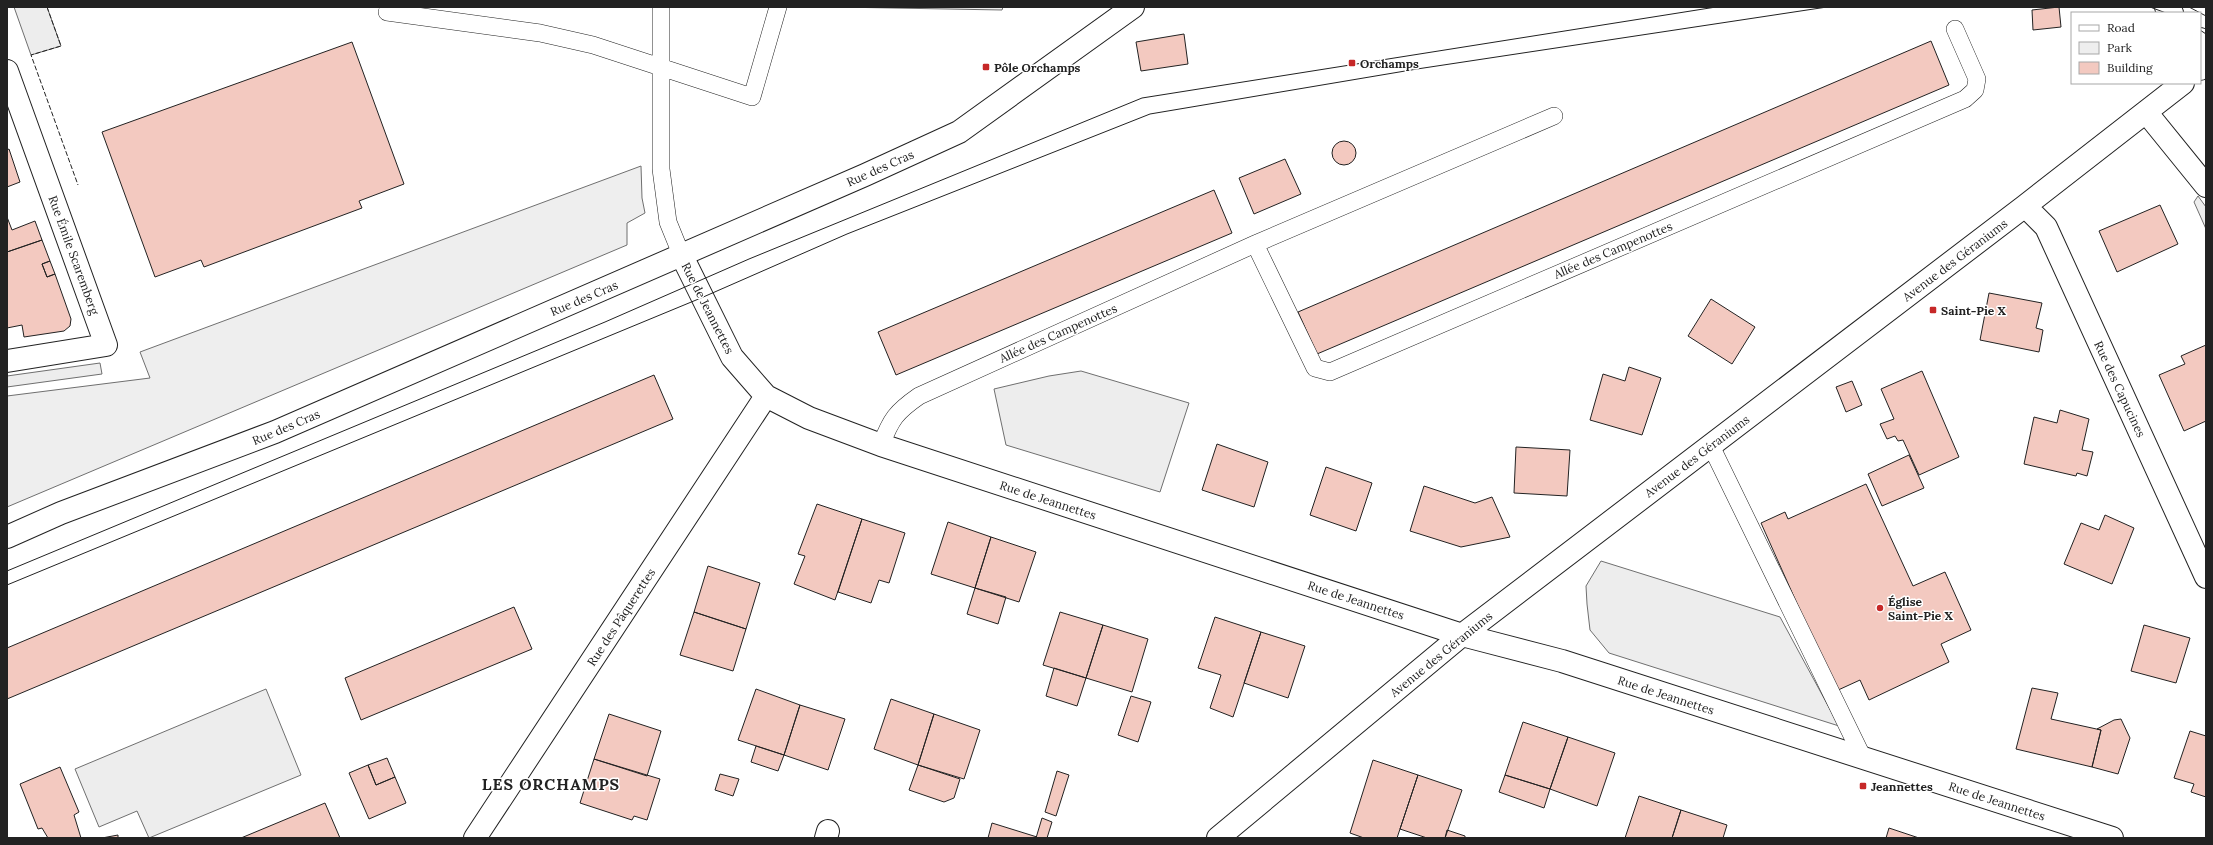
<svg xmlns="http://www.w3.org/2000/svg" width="2213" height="845" viewBox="0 0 2213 845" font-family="Lora,serif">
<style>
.green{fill:#eee;stroke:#6f6f6f}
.parking{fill:#ededed;stroke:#6f6f6f}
.building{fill:#f3c9c0;stroke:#222}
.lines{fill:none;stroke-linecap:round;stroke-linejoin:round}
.service-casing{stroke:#222;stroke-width:18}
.minor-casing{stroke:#222;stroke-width:24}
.secondary-casing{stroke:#222;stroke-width:24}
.service{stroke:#fff;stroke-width:17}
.minor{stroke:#fff;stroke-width:22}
.secondary{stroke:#fff;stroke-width:22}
.tram{stroke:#222;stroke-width:1}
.fence{stroke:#222;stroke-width:1;stroke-dasharray:5 2;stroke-linecap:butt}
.poi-dot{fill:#c62828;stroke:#fff;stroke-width:1.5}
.labels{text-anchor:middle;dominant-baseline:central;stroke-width:3;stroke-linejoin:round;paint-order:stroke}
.poi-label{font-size:12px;font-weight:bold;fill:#222;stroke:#fff;text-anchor:start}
.street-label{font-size:12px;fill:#222;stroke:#fff}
.district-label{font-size:16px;font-weight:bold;letter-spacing:1px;fill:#222;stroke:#fff}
</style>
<rect width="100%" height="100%" fill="#fff"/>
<path class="green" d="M641,166L642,198L645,213L627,223V245L7,507V396L150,378L140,352Z"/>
<path class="parking" d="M14,7H47L61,46L31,55Z
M838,7H1003L1002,10Z
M2198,196L2206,207V229L2194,202Z
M100,363L102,374L7,387V376Z
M1081,371L1189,403L1160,492L1006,445L994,389L1049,376Z
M1601,561L1780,617L1839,726L1609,653L1590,630L1587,604L1586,586Z
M266,689L301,775L149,838L137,811L99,827L75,769Z"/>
<path class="building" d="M2059,7L2061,27L2033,30L2032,10Z
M1184,34L1188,64L1141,71L1136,42Z
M1931,41L1949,85L1317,354L1298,312Z
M352,42L404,184L359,201L362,208L204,267L201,260L155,277L102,132Z
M1332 153a12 12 0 1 1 24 0a12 12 0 1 1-24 0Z
M9,149L20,182L7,187V150Z
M1285,159L1301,194L1254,214L1239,178Z
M1214,190L1232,233L896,375L878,332Z
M2160,205L2178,244L2117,272L2099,231Z
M7,217L12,230L35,221L42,240L7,252Z
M42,240L50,261L42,264L47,277L55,274L71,319L70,326L64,331L24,337L22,325L7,328V252Z
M50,261L55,274L47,277L42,264Z
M1989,293L2042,303L2036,328L2043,330L2039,352L1980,340Z
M1711,299L1755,327L1732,364L1688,336Z
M2206,345V421L2184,431L2159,375L2185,364L2181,356Z
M1629,367L1661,378L1642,435L1590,420L1603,374L1625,381Z
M1922,371L1959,457L1919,475L1903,440L1898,441L1895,436L1887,439L1880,424L1894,419L1881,389Z
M654,375L673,419L7,699V648Z
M1852,381L1862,405L1846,412L1836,387Z
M2060,410L2089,419L2082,450L2093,452L2087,476L2077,473L2076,476L2024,464L2034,417L2057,423Z
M1217,444L1268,462L1254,507L1202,490Z
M1516,447L1570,450L1567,496L1514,493Z
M1909,455L1924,488L1882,506L1868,474Z
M1326,467L1372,483L1356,531L1310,515Z
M1866,484L1913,586L1945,572L1971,630L1941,644L1949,662L1869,700L1860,680L1836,691L1761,523L1785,512L1788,519Z
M1424,486L1475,503L1492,497L1510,537L1461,547L1410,531Z
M817,504L862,519L835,600L794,584L805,556L798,554Z
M2105,515L2134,528L2112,584L2064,564L2081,523L2099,530Z
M862,519L905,533L889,583L879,580L871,603L838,592Z
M948,522L991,537L975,588L931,574Z
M991,537L1036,552L1019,602L975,588Z
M708,566L760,583L746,629L694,612Z
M975,588L1006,597L998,624L967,614Z
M514,607L532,649L361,720L345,678Z
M694,612L746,629L733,671L680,655Z
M1060,612L1103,625L1086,678L1043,665Z
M1215,617L1261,632L1233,717L1210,708L1221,675L1198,668Z
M1103,625L1148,639L1132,692L1086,678Z
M2144,625L2190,638L2176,683L2131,671Z
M1261,632L1305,646L1288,698L1244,683Z
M1054,668L1086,678L1077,706L1046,696Z
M2032,688L2058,693L2051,719L2101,730L2092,767L2016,749Z
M756,689L800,705L784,755L738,740Z
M1131,696L1151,702L1138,742L1118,735Z
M891,699L934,714L918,765L874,749Z
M800,705L845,719L828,770L784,755Z
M609,714L661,731L647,776L594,759Z
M934,714L980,730L964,779L918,765Z
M2121,719L2130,738L2118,774L2092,767L2101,730L2097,729L2114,720Z
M1523,722L1568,737L1550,789L1505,775Z
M2190,731L2206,736V797L2191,792L2194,784L2174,778Z
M1568,737L1615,753L1597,806L1550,789Z
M756,746L784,755L778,771L751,762Z
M387,758L395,777L376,785L368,765Z
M594,759L660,779L647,820L634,816L632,820L580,803Z
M1373,760L1418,775L1397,838H1364L1350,833Z
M368,765L376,785L395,777L406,803L369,819L349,773Z
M918,765L960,779L954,798L944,802L909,790Z
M60,767L79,812L74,815L81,838H48L42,828L38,829L20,784Z
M1057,771L1069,775L1056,816L1045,812Z
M720,774L739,779L733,796L715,790Z
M1418,775L1462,790L1445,838H1427L1400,829Z
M1505,775L1550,789L1544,808L1499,792Z
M1639,796L1681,810L1672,838H1625Z
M325,803L340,838H241Z
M1681,810L1727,825L1723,838H1672Z
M1042,818L1052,822L1047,838H1036Z
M992,823L1037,837L1036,838H988Z
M1889,828L1919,838H1886Z
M1447,830L1465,836V838H1445Z
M118,835V838H102Z"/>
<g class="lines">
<defs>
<path id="service" d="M661,7V169L668,222L681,254
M387,12L540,33L593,45L752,97L778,7
M1255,244L1315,368L1330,372L1965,99L1975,90L1977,79L1955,29
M881,445C891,419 896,412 919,396L1255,244L1554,116
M1711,446L1863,758"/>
<path id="minor" d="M2200,69L2206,64
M7,71L106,345L7,361
M2146,112L2206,186
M2025,206L2046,227L2206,577
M681,254L732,357L766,396L809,418L881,445L1462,635L1562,661L2112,838
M7,537L61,513L275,432L865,175L959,132L1133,7
M475,838L766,396
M826,838L828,831
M1218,838L1462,635L2025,206L2183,83"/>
<path id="secondary" d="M2166,7L2172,13
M2200,39L2206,45"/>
</defs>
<use href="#service" class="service-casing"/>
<use href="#minor" class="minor-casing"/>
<use href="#secondary" class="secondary-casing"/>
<use href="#service" class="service"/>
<use href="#minor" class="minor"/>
<use href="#secondary" class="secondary"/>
<path class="tram" d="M2150,7L2166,13
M2189,7L2206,16
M2200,30L2206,34
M7,571L605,322L749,259L1142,98L1716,7
M7,585L701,298L847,234L1150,114L1417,69L1827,7"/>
<path class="fence" d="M47,7L61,46L31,55L78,185"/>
</g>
<g class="poi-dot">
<rect x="1348" y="59" width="8" height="8" rx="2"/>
<rect x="982" y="63" width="8" height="8" rx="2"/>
<rect x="1929" y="306" width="8" height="8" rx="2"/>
<circle cx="1880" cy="608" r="4"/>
<rect x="1859" y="782" width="8" height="8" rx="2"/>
</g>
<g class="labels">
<g class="poi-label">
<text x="1360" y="63">Orchamps</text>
<text x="994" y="67">Pôle Orchamps</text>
<text x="1941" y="310">Saint-Pie X</text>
<text x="1888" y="601">Église<tspan x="1888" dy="14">Saint-Pie X</tspan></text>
<text x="1871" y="786">Jeannettes</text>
</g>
<g class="street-label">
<text transform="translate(880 168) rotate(-24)">Rue des Cras</text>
<text transform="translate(1613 250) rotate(-23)">Allée des Campenottes</text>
<text transform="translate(74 255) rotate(70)">Rue Émile Scaremberg</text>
<text transform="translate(1955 260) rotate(-37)">Avenue des Géraniums</text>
<text transform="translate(584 298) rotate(-23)">Rue des Cras</text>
<text transform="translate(708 308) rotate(63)">Rue de Jeannettes</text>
<text transform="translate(1058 333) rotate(-24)">Allée des Campenottes</text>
<text transform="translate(2120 389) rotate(65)">Rue des Capucines</text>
<text transform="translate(286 427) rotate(-23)">Rue des Cras</text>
<text transform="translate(1697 456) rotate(-37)">Avenue des Géraniums</text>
<text transform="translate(1048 500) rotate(18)">Rue de Jeannettes</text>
<text transform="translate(1356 600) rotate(18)">Rue de Jeannettes</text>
<text transform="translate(621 617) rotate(-57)">Rue des Pâquerettes</text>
<text transform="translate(1441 654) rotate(-39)">Avenue des Géraniums</text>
<text transform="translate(1666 695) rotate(18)">Rue de Jeannettes</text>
<text transform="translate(1997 801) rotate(18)">Rue de Jeannettes</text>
</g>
<g class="district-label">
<text x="551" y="784">LES ORCHAMPS</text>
</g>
</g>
<rect width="2213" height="845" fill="none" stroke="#222222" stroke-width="16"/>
<rect x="2071" y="12" width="130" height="72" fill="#ffffff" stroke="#a7a7a7"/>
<rect x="2079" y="25" width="20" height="6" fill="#ffffff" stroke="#a7a7a7"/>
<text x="2107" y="32" font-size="12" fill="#222222">Road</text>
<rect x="2079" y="42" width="20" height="12" fill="#eeeeee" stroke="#a7a7a7"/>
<text x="2107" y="52" font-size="12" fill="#222222">Park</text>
<rect x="2079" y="62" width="20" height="12" fill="#f3c9c0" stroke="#a7a7a7"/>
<text x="2107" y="72" font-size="12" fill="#222222">Building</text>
</svg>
